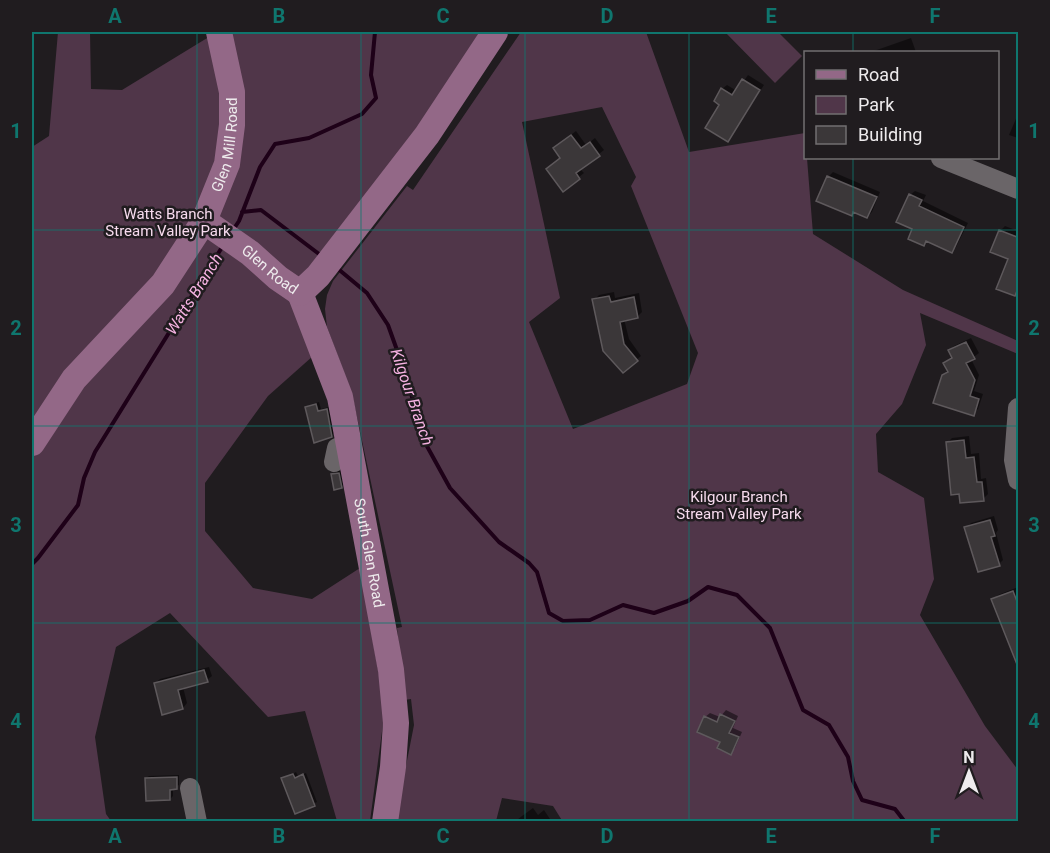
<svg xmlns="http://www.w3.org/2000/svg" width="1050" height="853" viewBox="0 0 1050 853" font-family="Roboto,sans-serif">
<style>
.green{fill:#503649;fill-rule:evenodd}
.shadow{fill:#0007}
.lines{fill:none;stroke-linecap:round;stroke-linejoin:round}
.stream{stroke:#1e0118;stroke-width:4}
.building{fill:#3b3739;stroke:#5e595c;stroke-width:1.5}
.minor{stroke:#6a6568;stroke-width:20}
.major{stroke:#936887;stroke-width:26}
.grid{fill:none;stroke:#0f766e;stroke-width:1.5;stroke-opacity:0.55}
.labels{text-anchor:middle;dominant-baseline:central;stroke-width:5;stroke-linejoin:round;paint-order:stroke}
.street-label{font-size:15px;fill:#eeebed;stroke:#201c1f}
.park-label{font-size:15px;fill:#f7dbee;stroke:#201c1f}
.water-label{font-size:16px;font-style:italic;fill:#f5b2e1;stroke:#201c1f}
.neatline{fill:none;stroke:#0f766e;stroke-width:2}
.grid-label{font-size:20px;text-anchor:middle;font-weight:bold;fill:#0f766e}
</style>
<rect width="100%" height="100%" fill="#201c1f"/>
<path class="green" d="M58,32H90L91,89L122,90L217,32H495L300,293L322,348L268,396L205,483V531L253,588L312,599L360,568L385,709L370,821H337L305,711L268,717L170,613L116,647L95,737L106,814L111,821H32V147L49,136Z
M521,32H646L689,152L805,133L813,234L903,290L1018,341V354L920,313L926,345L902,404L876,434L878,472L924,498L934,579L920,615L985,726L1018,770V821L563,822L553,806L502,798L496,821L395,822L414,725L411,699L404,700L397,628L402,627L352,394L327,327L325,309L327,295L333,281L407,186L413,190ZM602,107L636,177L631,186L698,353L687,384L573,429L529,322L560,298L522,122Z
M725,32H778L802,56L775,83Z"/>
<path class="shadow" d="M911,38L916,52H871Z
M748,75L764,85L728,140L721,104L722,89L727,85L737,91Z
M1018,114V138L1009,135Z
M576,131L586,145L595,138L604,150L580,169L584,173L563,190L559,144Z
M833,172L880,192L872,212L867,217L855,211L852,214L828,177Z
M915,191L926,195L923,201L968,223L956,247L952,251L928,240L924,245L914,229L910,195Z
M1005,226L1018,231V291L1015,294L1010,258L992,251L1000,231Z
M614,292L615,298L639,293L642,312L638,316L624,319L629,339L641,356L623,371L594,300L599,295Z
M971,338L979,353L971,359L979,375L974,391L983,394L978,409L973,414L943,376L949,370L945,363L953,356L949,350L954,346Z
M319,402L321,409L329,407L334,433L331,436L306,407L309,405Z
M969,436L971,454L979,453L981,479L986,478L988,494L983,499L947,443L952,438Z
M336,471H341L344,484L341,487L333,474Z
M994,516L998,530L996,533L1003,560L999,564L966,528L971,523Z
M1018,587V644L1012,647L993,600L998,595Z
M209,667L212,676L207,680L183,687L187,703L183,708L155,684L160,679Z
M726,710L738,716L733,728L742,732L735,748L731,753L705,717L710,713L720,717Z
M296,772L298,776L306,773L317,802L296,812L283,779Z
M179,775V785L173,788V796L170,799L146,778L149,776Z
M533,808L538,815L544,810L552,822H518L517,820L522,816Z"/>
<g class="lines">
<path class="stream" d="M242,212L261,210L319,254
M233,230L239,221L260,167L275,144L309,138L362,114L376,98L371,75L375,32
M337,268L367,293L388,325L407,378L423,439L450,488L499,542L529,563L537,572L549,613L563,621L590,620L623,605L654,613L688,601L708,587L737,595L770,628L803,710L829,725L848,757L853,781L862,800L895,809L905,822
M32,564L38,558L78,505L84,478L95,452L224,244"/>
</g>
<path class="building" d="M742,79L760,90L728,142L705,128L719,105L714,101L721,88L732,95Z
M571,135L581,148L590,142L600,156L576,173L580,179L563,192L546,169L560,158L553,148Z
M827,176L877,197L867,218L853,212L852,216L816,201Z
M909,194L922,200L919,206L964,227L952,253L926,241L924,246L908,239L912,229L896,222Z
M999,230L1017,237L1018,235V288L1015,296L996,289L1008,259L990,252Z
M609,296L611,302L634,297L638,318L620,322L624,344L638,361L623,373L603,351L592,299Z
M966,342L975,359L966,363L975,380L970,396L979,399L974,416L933,403L942,375L948,372L943,363L952,358L948,350Z
M316,404L318,411L327,409L332,437L314,443L305,407Z
M964,440L966,458L974,457L977,482H982L984,501L960,503L959,494L951,495L946,442Z
M339,473L342,488L334,490L331,474Z
M990,520L995,536L991,537L1000,566L978,572L964,527Z
M1013,591L1018,604V667L991,599Z
M204,670L208,682L178,690L183,709L162,715L154,683Z
M720,714L735,721L729,733L739,737L731,755L717,748L720,742L697,732L704,716L717,722Z
M293,774L295,778L303,774L315,806L295,814L281,778Z
M177,777V789L170,790V800L146,801L145,778Z"/>
<g class="lines">
<path class="minor" d="M941,158L1018,189
M1018,408L1014,460L1018,480
M334,462L337,448L349,444
M190,788L197,822"/>
<g class="major">
<path id="s1" d="M204,221L250,253L278,278L300,293"/>
<path id="s2" d="M300,293L340,397L391,670L396,723L393,767L385,822"/>
<path d="M300,293L318,276L427,135L495,32"/>
<path id="s3" d="M32,443L74,379L163,284L204,221L227,164L232,125V92L219,32"/>
</g>
</g>
<path class="grid" d="M197,32V822M361,32V822M525,32V822M689,32V822M853,32V52M853,158V822M32,230H1018M32,426H1018M32,623H1018"/>
<g class="labels">
<g class="street-label">
<text stroke="none"><textPath href="#s3" startOffset="362">Glen Mill Road</textPath></text>
<text stroke="none"><textPath href="#s1" startOffset="82">Glen Road</textPath></text>
<text stroke="none"><textPath href="#s2" startOffset="270">South Glen Road</textPath></text>
</g>
<g class="park-label">
<text x="168" y="214">Watts Branch<tspan x="168" dy="17">Stream Valley Park</tspan></text>
<text x="739" y="497">Kilgour Branch<tspan x="739" dy="17">Stream Valley Park</tspan></text>
</g>
<g class="water-label">
<text transform="translate(194 294) rotate(-58)">Watts Branch</text>
<text transform="translate(412 397) rotate(71)">Kilgour Branch</text>
</g>
</g>
<rect width="1050" height="853" fill="none" stroke="#201c1f" stroke-width="66"/>
<rect x="804" y="51" width="195" height="108" fill="#201c1f" stroke="#726f71" stroke-width="1.5"/>
<rect x="816" y="70" width="30" height="9" fill="#936887" stroke="#726f71" stroke-width="1.5"/>
<text x="858" y="81" font-size="18" fill="#eeebed">Road</text>
<rect x="816" y="96" width="30" height="18" fill="#503649" stroke="#726f71" stroke-width="1.5"/>
<text x="858" y="111" font-size="18" fill="#eeebed">Park</text>
<rect x="816" y="126" width="30" height="18" fill="#3b3739" stroke="#726f71" stroke-width="1.5"/>
<text x="858" y="141" font-size="18" fill="#eeebed">Building</text>
<g transform="translate(969 772)" stroke="#201c1f" stroke-width="4.5" paint-order="stroke">
<path d="M0-4.5L10 22L0 15L-10 22Z" fill="#eeebed"/>
<text y="-9" font-size="16" font-weight="bold" text-anchor="middle" fill="#eeebed">N</text>
</g>
<rect x="33" y="33" width="984" height="787" class="neatline"/>
<g class="grid-label">
<text x="115" y="23">A</text>
<text x="279" y="23">B</text>
<text x="443" y="23">C</text>
<text x="607" y="23">D</text>
<text x="771" y="23">E</text>
<text x="935" y="23">F</text>
<text x="16" y="138">1</text>
<text x="1034" y="138">1</text>
<text x="16" y="335">2</text>
<text x="1034" y="335">2</text>
<text x="16" y="532">3</text>
<text x="1034" y="532">3</text>
<text x="16" y="728">4</text>
<text x="1034" y="728">4</text>
<text x="115" y="843">A</text>
<text x="279" y="843">B</text>
<text x="443" y="843">C</text>
<text x="607" y="843">D</text>
<text x="771" y="843">E</text>
<text x="935" y="843">F</text>
</g>
</svg>
